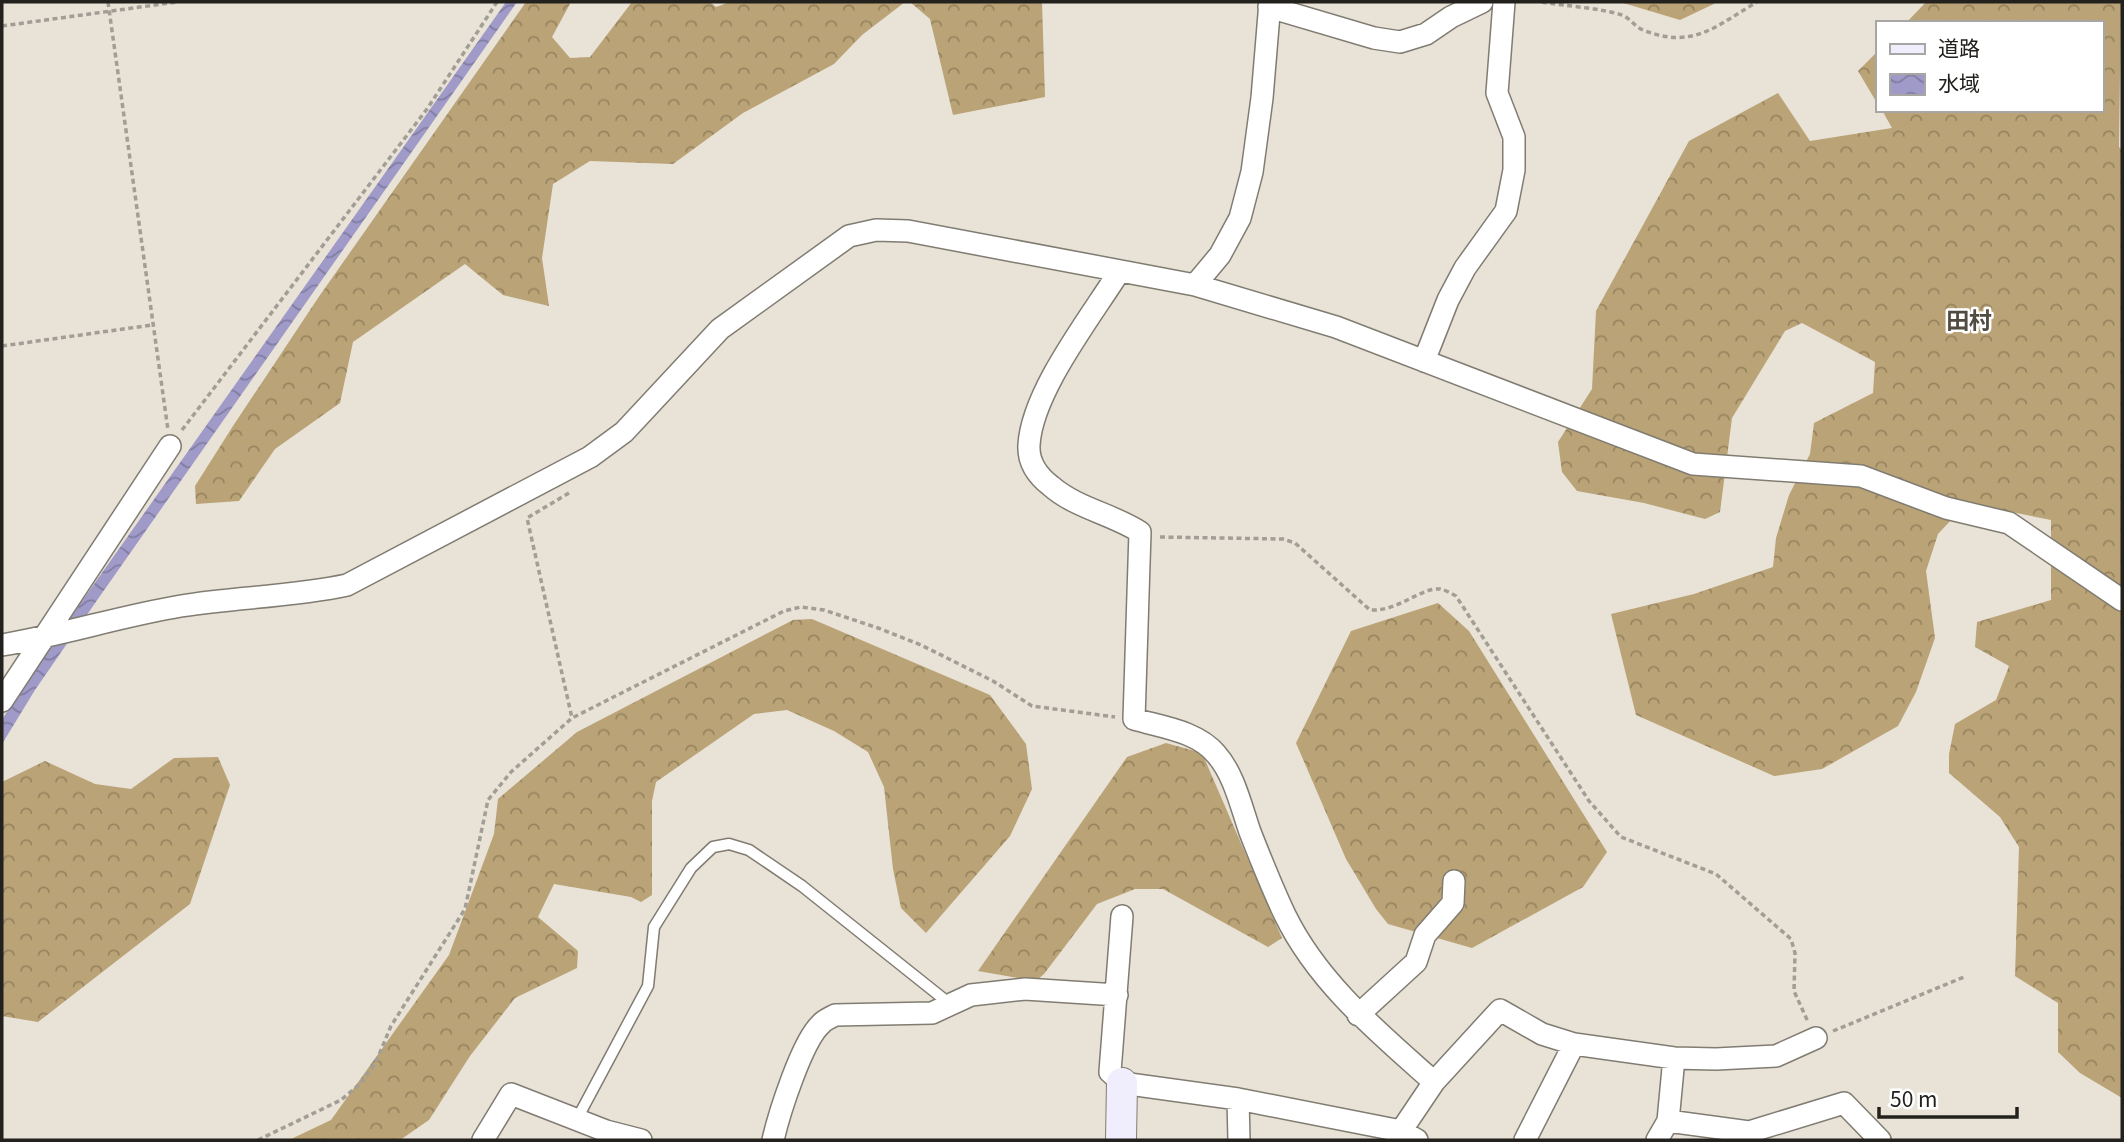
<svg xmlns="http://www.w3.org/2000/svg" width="2124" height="1142" viewBox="0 0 2124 1142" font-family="Georgia,'Noto Sans JP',serif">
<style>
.forest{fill:url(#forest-crowns)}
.water{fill:url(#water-waves)}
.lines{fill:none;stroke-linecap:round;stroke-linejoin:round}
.lane-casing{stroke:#817c72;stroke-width:13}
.street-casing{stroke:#817c72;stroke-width:24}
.secondary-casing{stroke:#817c72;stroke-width:32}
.path{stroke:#a29d95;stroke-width:3.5;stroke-dasharray:5 3.5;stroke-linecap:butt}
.lane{stroke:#fff;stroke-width:10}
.street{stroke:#fff;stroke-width:21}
.secondary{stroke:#f0eefd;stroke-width:30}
.labels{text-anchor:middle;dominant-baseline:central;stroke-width:5;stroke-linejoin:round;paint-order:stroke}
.quarter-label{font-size:23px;font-weight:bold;fill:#504c42;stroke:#fff}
</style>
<defs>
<pattern id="forest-crowns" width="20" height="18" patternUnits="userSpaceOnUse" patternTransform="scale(1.75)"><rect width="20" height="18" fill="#baa376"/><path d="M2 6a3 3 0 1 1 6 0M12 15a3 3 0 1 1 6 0" fill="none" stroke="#978460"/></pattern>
<pattern id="water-waves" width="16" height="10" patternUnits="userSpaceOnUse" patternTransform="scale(1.75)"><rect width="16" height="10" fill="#9f9ac8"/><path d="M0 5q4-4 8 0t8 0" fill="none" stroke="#817da2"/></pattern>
</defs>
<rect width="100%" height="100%" fill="#e8e2d7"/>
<path class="forest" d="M526,2H571L552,37L570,58L590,57L632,2H710L716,7L730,2H905L862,35L834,64L743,113L673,164L590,161L553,184L542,258L549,306L503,295L465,264L353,342L340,403L275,449L239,501L196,504L195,486L233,426L318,298Z
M910,2H1042L1045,97L953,115L930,19Z
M1620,2H1718L1680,20Z
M1926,2H2121L2119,147L2122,150V1098L2080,1073L2058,1052V1003L2015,976L2019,847L2000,817L1949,773V754L1955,724L1996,700L2009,666L1975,647L1977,622L2051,600V520L1967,503L1938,534L1926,571L1935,638L1916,692L1898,726L1822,769L1774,776L1636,715L1611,614L1694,594L1773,567L1776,538L1789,495L1810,454L1814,423L1873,393L1875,362L1802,323L1785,331L1732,418L1720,512L1705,519L1644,503L1577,491L1562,472L1558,442L1592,389L1596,311L1689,141L1778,93L1810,141L1892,128L1882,110H2101V23H1906Z
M1877,52V103L1858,71Z
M1438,603L1469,631L1607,852L1583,887L1472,948L1388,924L1376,909L1346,859L1296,743L1351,631Z
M812,619L990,695L1026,744L1032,789L1010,836L926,933L901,908L893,869L884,787L868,752L834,731L787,710L754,714L656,782L652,801V895L641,902L631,897L554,884L538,917L578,951L577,968L515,998L470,1056L429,1120L400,1140H289L331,1120L449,955L494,834L498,799L577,732L793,620Z
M1166,743L1202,753L1282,938L1268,947L1163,889H1135L1097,904L1044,974L1036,981L978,971L1127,757Z
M218,757L230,785L190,904L38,1022L2,1016V782L45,761L95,784L131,789L174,758Z"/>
<path class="water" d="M506,2H517L93,606L35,690L2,744V720L24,683Z"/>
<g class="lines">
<defs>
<path id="lane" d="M577,1119L648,986L654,927L691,868L713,847L729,844L749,850L802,886L950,1004"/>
<path id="street" d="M1269,7L1374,38L1400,42L1426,34L1451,17L1482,2
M1119,272C1090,318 1032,392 1029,445C1028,462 1038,476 1051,486C1076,508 1112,514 1140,532L1134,719C1161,727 1197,731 1216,754C1234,774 1241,806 1250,832C1261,860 1272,888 1285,915C1318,983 1379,1033 1434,1082
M1195,285L1220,255L1240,218L1252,172L1262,98L1270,2
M1424,361L1448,300L1465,268L1506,211L1514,170V137L1497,93L1504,2
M2,645C62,635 121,616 181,606C236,597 292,597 347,585L590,457L624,432L720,329L849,236L876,230L908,231L1195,285L1336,327L1693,464L1861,476L1946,508L2009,523L2122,600
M2,701L170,446
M1122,916L1110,1072L1122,1083L1238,1099L1401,1131L1417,1140
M1358,1015L1416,962L1425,935L1453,903L1454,881
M1238,1099L1239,1140
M1668,1121L1749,1132L1844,1103L1880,1140
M1401,1131L1434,1082L1500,1010L1542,1034L1574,1044L1674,1058L1716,1059L1776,1056L1816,1038
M483,1140L511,1094L606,1131L641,1140
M773,1140C779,1114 802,1041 821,1024C824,1020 830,1018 835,1015L932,1013L971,995L1025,989L1117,995
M1525,1140L1574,1044
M1657,1140L1668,1121L1674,1058"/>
<path id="secondary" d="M1121,1140L1122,1083"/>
</defs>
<use href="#lane" class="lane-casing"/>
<use href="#street" class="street-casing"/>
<use href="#secondary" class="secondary-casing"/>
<path class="path" d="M108,2L168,430
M1542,2C1565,6 1600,8 1622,15C1630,18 1635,27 1643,30C1693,50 1716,26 1757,2
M2,26L177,2
M2,346L152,325
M182,430L427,109L497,2
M569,493L527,518L572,718
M1160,537L1283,539L1295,543L1370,610C1398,612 1421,587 1440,589C1445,590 1451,593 1456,596L1589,801L1621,837L1716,874L1791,939L1795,953L1794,991L1808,1022
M1833,1031L1964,977
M258,1140L341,1100L360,1084L376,1062L391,1026L465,909L488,800L511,772L572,718L784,611L801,607L824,610L878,628L921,645L993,681L1032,706L1115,717"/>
<use href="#lane" class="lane"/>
<use href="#street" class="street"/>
<use href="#secondary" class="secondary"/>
</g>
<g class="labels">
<g class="quarter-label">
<text x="1969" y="319">田村</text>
</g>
</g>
<rect width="2124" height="1142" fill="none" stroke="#23211d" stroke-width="7"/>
<rect x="1876" y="21" width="228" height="91" fill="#ffffff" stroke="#a7a6a5" stroke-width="2"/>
<rect x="1890" y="44" width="35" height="10" fill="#f0eefd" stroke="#a7a6a5" stroke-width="2"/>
<text x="1938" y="56" font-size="21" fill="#23211d">道路</text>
<rect x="1890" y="74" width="35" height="21" fill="url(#water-waves)" stroke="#a7a6a5" stroke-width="2"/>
<text x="1938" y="91" font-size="21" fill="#23211d">水域</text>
<path d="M1879 1107v10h138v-10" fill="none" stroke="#23211d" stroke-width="3.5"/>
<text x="1890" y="1107" font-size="21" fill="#23211d" stroke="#ffffff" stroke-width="5" paint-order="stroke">50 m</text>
</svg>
